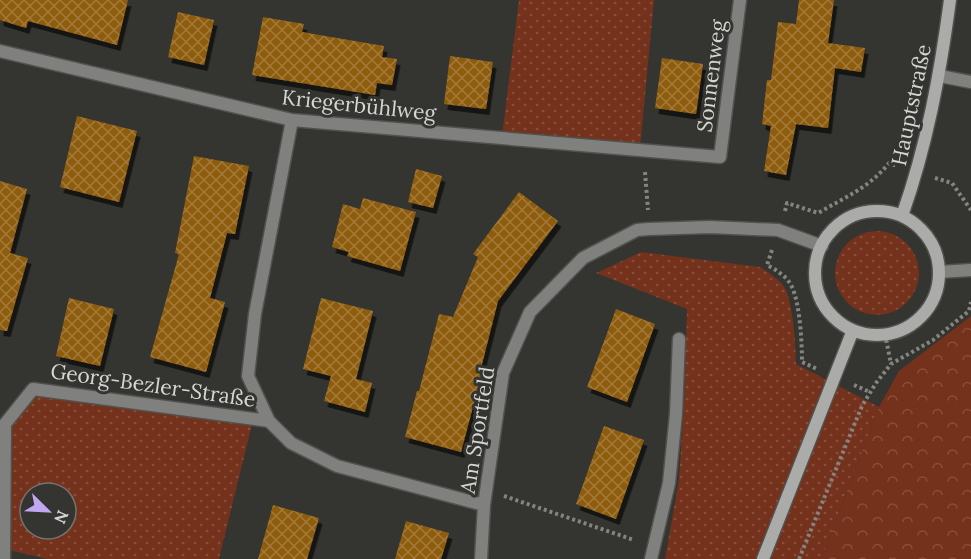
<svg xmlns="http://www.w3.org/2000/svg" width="971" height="559" viewBox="0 0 971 559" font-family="Lora,serif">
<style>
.grass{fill:url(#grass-dots);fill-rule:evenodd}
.forest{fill:url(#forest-crowns)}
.building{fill:url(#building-cross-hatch);filter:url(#shadow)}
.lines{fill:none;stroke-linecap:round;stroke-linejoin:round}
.lane-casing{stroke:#51514e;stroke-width:15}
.street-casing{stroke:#51514e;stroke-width:15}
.secondary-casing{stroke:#51514e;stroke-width:15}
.path{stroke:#848481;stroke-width:4;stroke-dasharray:3 3;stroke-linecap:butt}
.lane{stroke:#80817f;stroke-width:12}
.street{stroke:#80817f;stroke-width:12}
.secondary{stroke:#abacaa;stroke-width:12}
.labels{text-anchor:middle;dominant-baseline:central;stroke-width:6;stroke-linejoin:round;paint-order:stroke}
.street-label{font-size:21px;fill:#d5d5d3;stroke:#343431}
</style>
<defs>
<pattern id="grass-dots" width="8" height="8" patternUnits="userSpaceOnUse" patternTransform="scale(1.5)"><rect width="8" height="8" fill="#74311c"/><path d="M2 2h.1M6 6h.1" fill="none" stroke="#874e3c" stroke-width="1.8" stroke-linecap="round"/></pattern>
<pattern id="forest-crowns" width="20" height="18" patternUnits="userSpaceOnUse" patternTransform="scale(1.5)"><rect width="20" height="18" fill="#74311c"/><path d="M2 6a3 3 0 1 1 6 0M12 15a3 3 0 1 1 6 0" fill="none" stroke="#874e3c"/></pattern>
<pattern id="building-cross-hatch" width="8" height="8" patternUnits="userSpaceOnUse" patternTransform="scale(1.5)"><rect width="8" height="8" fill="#8e5c0d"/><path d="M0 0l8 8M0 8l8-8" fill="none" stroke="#a27a3b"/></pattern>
<filter id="shadow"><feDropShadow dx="3.5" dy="6" stdDeviation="0" flood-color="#0009"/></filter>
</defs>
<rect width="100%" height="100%" fill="#343431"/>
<path class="grass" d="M519,0H654L640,148L502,136Z
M835 273a42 42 0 1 1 84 0a42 42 0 1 1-84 0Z
M641,252L760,267C769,273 779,279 785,288C793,303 796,347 796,364L879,407L821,559H665L679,479L684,404L687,309L596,273Z
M35,390L253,420L219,559H47L5,549L6,424ZM30,493H66V529H30Z"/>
<path class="forest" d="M971,316V559H821L879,407L899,371Z"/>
<path class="building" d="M0,0H128L117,45L28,21L26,28L0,20Z
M799,0H834L828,43L865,48L861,72L835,68L828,128L796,124L786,175L764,171L771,126L762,124L767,80H771L778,22L796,24Z
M178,12L214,20L204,65L168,57Z
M263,17L304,24L302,32L384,46L382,57L397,59L392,85L377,83L375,95L252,75Z
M450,56L493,62L486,109L444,104Z
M662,58L703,64L696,114L655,108Z
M77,116L137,131L119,202L60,187Z
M194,156L249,166L235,234L227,233L210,298L225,302L206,372L150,357L179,254L175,253Z
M416,169L442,176L433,208L408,202Z
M0,181L27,189L10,253L28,258L7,331L0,330Z
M519,192L558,221L498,301L480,372L482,373L461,452L405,437L417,391H419L439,314L453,317L478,257L473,254Z
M363,198L416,212L400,271L347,256L349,252L332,247L343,204L360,209Z
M69,298L114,309L100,366L56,356Z
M321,298L373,311L356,379L372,383L365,412L324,401L331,376L303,369Z
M616,309L655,324L627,402L587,387Z
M604,426L644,440L616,519L576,504Z
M273,505L319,518L307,559H258Z
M406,521L449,533L441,559H395Z"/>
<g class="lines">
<defs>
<path id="lane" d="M940,76L971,82
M651,559L669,483L676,414L679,339"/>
<path id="street" d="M0,51L292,120L720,157L740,0
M292,120L255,314L248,376L269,421L291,443L337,466L484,505
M939,272L971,270
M4,559L5,424L33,389L269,421
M481,559L484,505L503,373L530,312L583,258L637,230L649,229L710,227L778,230L822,246"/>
<path id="secondary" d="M815 273a62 62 0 1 1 124 0a62 62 0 1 1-124 0Z
M902,216C927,145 940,75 950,0
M763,559L853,330"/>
</defs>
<use href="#lane" class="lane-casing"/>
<use href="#street" class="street-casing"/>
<use href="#secondary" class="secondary-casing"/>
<path class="path" d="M645,172L648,210
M935,178L952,183L971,210
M785,211L787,203L818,213C844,198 870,187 889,163L897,166
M772,250L767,265C776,270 787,276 792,287C800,304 802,343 802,362L817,369
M885,334L891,364
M854,385L870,392
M504,496L634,540
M799,559L862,406L876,383L891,364L933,340L969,311L971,302"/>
<use href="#lane" class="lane"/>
<use href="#street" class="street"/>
<use href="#secondary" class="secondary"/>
</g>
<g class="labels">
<g class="street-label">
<text transform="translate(711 76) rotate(-83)">Sonnenweg</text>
<text transform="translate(359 105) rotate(6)">Kriegerbühlweg</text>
<text transform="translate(911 105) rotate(-78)">Hauptstraße</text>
<text transform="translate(153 385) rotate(8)">Georg-Bezler-Straße</text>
<text transform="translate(477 430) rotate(-81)">Am Sportfeld</text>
</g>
</g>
<g transform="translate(48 511) rotate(114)"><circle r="28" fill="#343431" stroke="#747472" stroke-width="1.5"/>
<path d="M0-4.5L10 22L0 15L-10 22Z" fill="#c1a8f3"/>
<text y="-9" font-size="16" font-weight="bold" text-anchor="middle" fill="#d5d5d3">N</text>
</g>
</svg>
